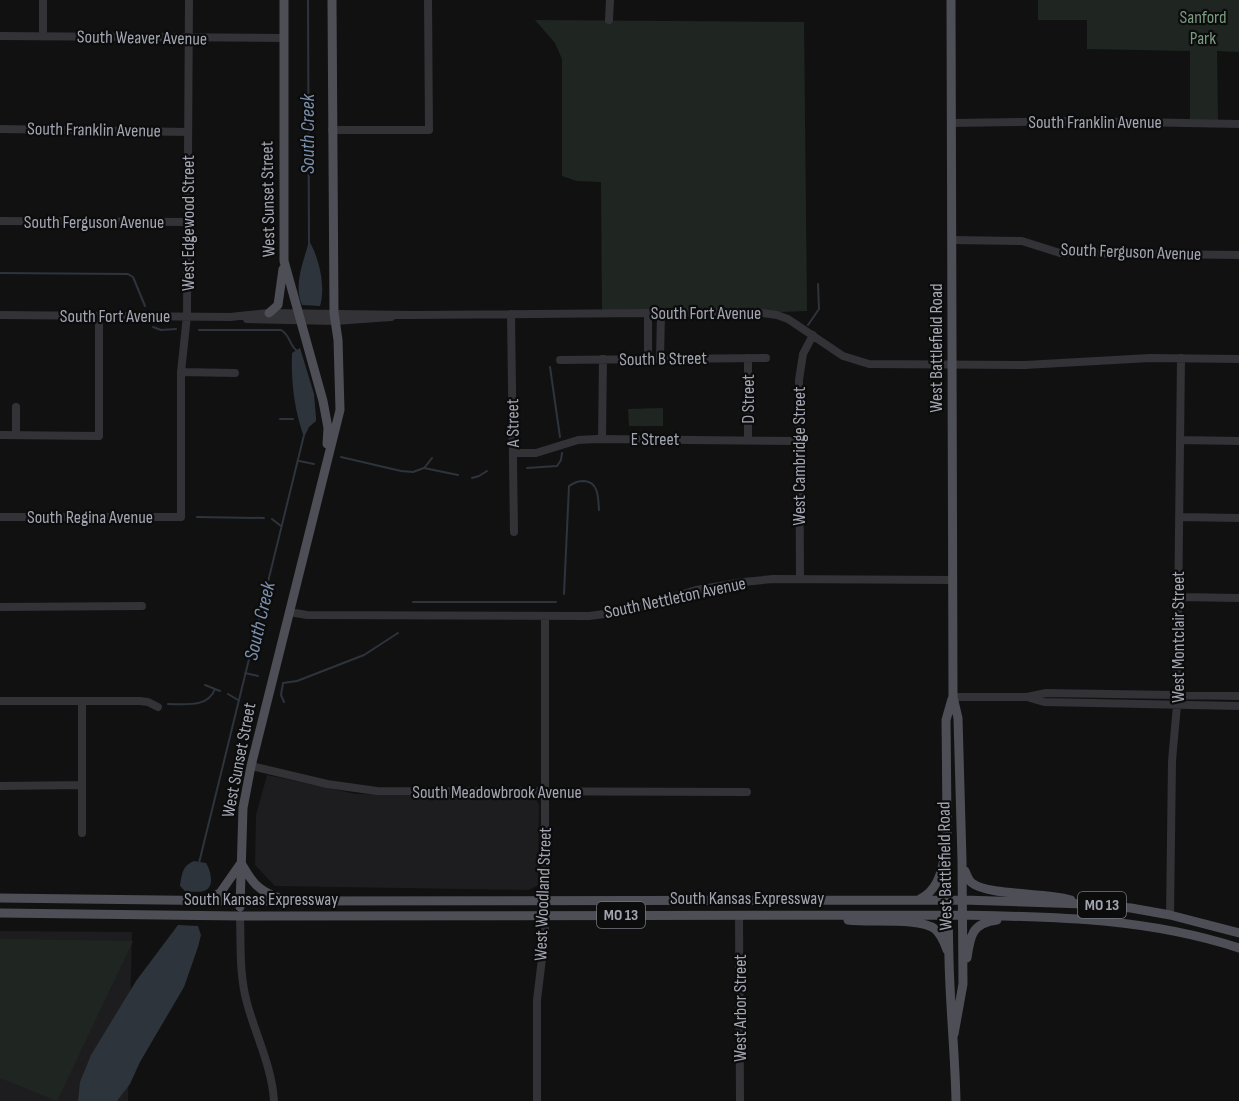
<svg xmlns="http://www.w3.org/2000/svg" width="1239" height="1101" viewBox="0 0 1239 1101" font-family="'Sofia Sans Condensed',sans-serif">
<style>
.built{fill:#1d1d1f}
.green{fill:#1f2621}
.water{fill:#2d343c}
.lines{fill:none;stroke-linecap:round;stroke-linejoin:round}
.stream{stroke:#2d343c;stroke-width:2}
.minor{stroke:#323237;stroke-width:8}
.major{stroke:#4e4f56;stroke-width:9}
.labels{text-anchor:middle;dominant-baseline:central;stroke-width:4.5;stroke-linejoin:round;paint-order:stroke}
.shield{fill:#0c0c0d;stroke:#767880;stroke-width:1.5}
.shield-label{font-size:16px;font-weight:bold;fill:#a3a6b2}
.park-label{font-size:18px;fill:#7a9c80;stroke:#0c0c0d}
.street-label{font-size:18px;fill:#a3a6b2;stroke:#0c0c0d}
.water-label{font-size:20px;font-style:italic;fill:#7b90ac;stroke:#0c0c0d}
</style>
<rect width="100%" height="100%" fill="#111112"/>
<path class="built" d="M267,775L356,794L535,797L539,805L538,885L529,890L275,886L255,865L256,815Z
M0,931L132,932L128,1101H0Z"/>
<path class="green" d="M1038,0H1239V52L1217,51L1218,120H1190V51L1087,49V20H1038Z
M535,20L804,22L807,311L780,312L754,309L602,310L601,182L577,181L562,176V59L555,43Z
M663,408V426H629L628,409Z
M0,939L133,941L57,1101L0,1078Z"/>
<path class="water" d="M309,241C319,257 326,287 320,306L302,305C293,285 304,261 309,241Z
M300,348L314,394L316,418V421L309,427L304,437C294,409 291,382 292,353Z
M194,861L206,863C210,869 215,885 206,890C201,893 192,891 186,892L180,886C182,874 182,866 194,861Z
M178,925L198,926L201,935L198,947L184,987L140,1062L130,1084L117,1101H78L80,1082L91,1055L136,981Z"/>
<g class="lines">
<path class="stream" d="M308,0L309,243
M0,273L128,274L133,277L145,306
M808,325L819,309L818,284
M153,327L161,330L176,329
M199,330H281C290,335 289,344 296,350
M550,367L560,437
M280,419H293
M341,457L401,471L413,472L424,468L458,475
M299,461L314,464
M425,467L432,458
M527,468L557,466L561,460L562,453
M472,478L479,476L487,471
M197,517L264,518
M272,519L281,526
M564,594L569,486C574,483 577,481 584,481C599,482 598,498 599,510
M413,602H556
M245,673L258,676
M205,685L220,691
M228,694L238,700
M284,702L281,695L283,683L297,681L364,655L398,633
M168,704C185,704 208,708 215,689
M199,863L304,435"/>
<path class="minor" d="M43,0V37
M609,20L610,0
M0,36L284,38
M952,123L1076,121L1239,124
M0,129L188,132
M332,130H429L428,0
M0,221L187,222
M952,240L1022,241L1060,253L1239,255
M511,314L514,532
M0,315L232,317
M230,317L269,313L412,315L755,312L777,315L788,319L843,356L869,364L1025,365L1150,358L1239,359
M247,319L335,321L391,317
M748,358V440
M660,359L661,313
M560,360L766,358
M648,360V313
M181,372L235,373
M16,407V435
M0,435L99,436V316
M602,439L603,359
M1180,440L1239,441
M513,453H536L578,440L597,439L799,441
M0,517H181V372L187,316L189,0
M1179,517L1239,518
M800,579L799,380L803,354L813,335
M1178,597L1239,598
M0,607L142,606
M289,612L307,615L589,616L627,611L696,590L743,582L773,579L953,580
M953,697H1027L1046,693L1239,696
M1027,697L1044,702L1239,706
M0,701H140L148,702L158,707
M82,701V833
M251,766L327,784L377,791L747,792
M0,786L82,785
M739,915L740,1101
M1170,915L1172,761L1177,705L1181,358
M240,916C241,945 239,974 247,1003C256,1036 272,1067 274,1101
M537,1101V1000L545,934V616"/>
<path class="major" d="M284,0V261L323,401L328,428L327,444
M951,0L953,697L958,718L962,860L963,984L954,1034
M269,313L278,305L283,269
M952,699L946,720C947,800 947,879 949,959C950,1007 955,1053 956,1101
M965,871C967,875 968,880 972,883C989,896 1046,892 1071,900
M0,898L241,901L963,900L1084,904L1131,908L1170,915L1239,933
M920,899C936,891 941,875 944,859
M207,900L220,893L241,863C252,882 257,890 279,898
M240,907L243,808L251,766L340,410L338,340L334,313L332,0
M0,913L240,916L963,915C1058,917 1147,918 1239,948
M848,920C870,923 919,917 935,929C942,935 944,942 947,950
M967,958C970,936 972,923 997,920"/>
</g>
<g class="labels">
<g class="shield">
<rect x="1078" y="892" width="48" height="26" rx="4.5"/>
<rect x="597" y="902" width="48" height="26" rx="4.5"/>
</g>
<g class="shield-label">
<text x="1102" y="905">MO 13</text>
<text x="621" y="915">MO 13</text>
</g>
<g class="park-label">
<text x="1203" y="17">Sanford<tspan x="1203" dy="21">Park</tspan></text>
</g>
<g class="street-label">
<text transform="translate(142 38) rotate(1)">South Weaver Avenue</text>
<text x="1095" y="122">South Franklin Avenue</text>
<text transform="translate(94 130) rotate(1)">South Franklin Avenue</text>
<text transform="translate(268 199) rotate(-91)">West Sunset Street</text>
<text x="94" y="222">South Ferguson Avenue</text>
<text transform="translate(188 223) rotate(-90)">West Edgewood Street</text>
<text transform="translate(1131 252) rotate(2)">South Ferguson Avenue</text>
<text x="706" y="313">South Fort Avenue</text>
<text x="115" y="316">South Fort Avenue</text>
<text transform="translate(936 348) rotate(-90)">West Battlefield Road</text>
<text transform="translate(663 359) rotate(-1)">South B Street</text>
<text transform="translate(748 399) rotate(-90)">D Street</text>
<text transform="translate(513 423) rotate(-91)">A Street</text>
<text x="655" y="439">E Street</text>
<text transform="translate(799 456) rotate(-90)">West Cambridge Street</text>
<text x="90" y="517">South Regina Avenue</text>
<text transform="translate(675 598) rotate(-12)">South Nettleton Avenue</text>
<text transform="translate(1178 637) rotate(-90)">West Montclair Street</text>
<text transform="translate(239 760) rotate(-79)">West Sunset Street</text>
<text x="497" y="792">South Meadowbrook Avenue</text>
<text transform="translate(945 866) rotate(-91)">West Battlefield Road</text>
<text transform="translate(543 894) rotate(-88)">West Woodland Street</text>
<text x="747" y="898">South Kansas Expressway</text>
<text x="261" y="899">South Kansas Expressway</text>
<text transform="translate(740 1008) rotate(-90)">West Arbor Street</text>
</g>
<g class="water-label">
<text transform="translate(308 134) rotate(-90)">South Creek</text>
<text transform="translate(260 621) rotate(-77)">South Creek</text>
</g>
</g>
</svg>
